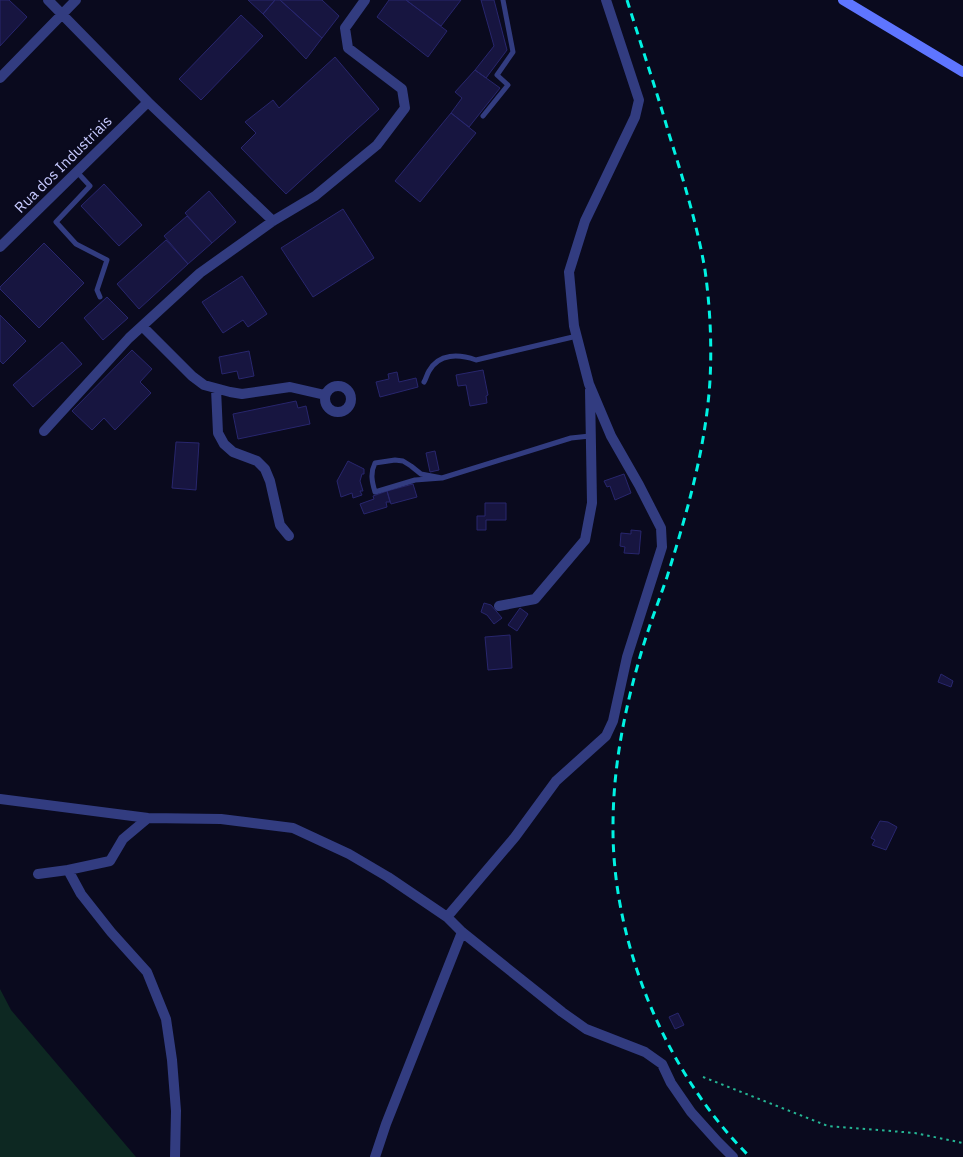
<svg xmlns="http://www.w3.org/2000/svg" width="963" height="1157" viewBox="0 0 963 1157" font-family="'IBM Plex Sans',sans-serif">
<style>
.green{fill:#0d2822}
.building{fill:#171540;stroke:#28266d}
.lines{fill:none;stroke-linecap:round;stroke-linejoin:round}
.path{stroke:#25b594;stroke-width:2;stroke-dasharray:2.5 4;stroke-linecap:butt}
.service{stroke:#323c80;stroke-width:5}
.minor{stroke:#323c80;stroke-width:10}
.secondary{stroke:#5e75ff;stroke-width:10}
.rail{stroke:#00f2e2;stroke-width:3;stroke-dasharray:8 6;stroke-linecap:butt}
.labels{text-anchor:middle;dominant-baseline:central;stroke-width:4;stroke-linejoin:round;paint-order:stroke}
.street-label{font-size:15px;fill:#c7caff;stroke:#0a0a1e}
</style>
<rect width="100%" height="100%" fill="#0a0a1e"/>
<path class="green" d="M0,989L11,1010L136,1157H0Z"/>
<path class="building" d="M0,0H9L27,17L0,46Z
M248,0H275L263,14Z
M275,0H280L322,38L306,59L263,14Z
M280,0H322L339,16L322,38Z
M389,0H406L447,31L428,57L377,17Z
M406,0H461L441,26Z
M481,0H494L507,50L486,78L475,70L494,46Z
M241,15L263,36L201,100L179,79Z
M335,57L379,109L286,194L241,148L256,133L245,122L273,100L279,108Z
M475,70L500,88L469,127L451,113L462,98L455,92Z
M451,113L476,133L420,202L395,181Z
M104,184L142,225L119,246L81,206Z
M209,191L236,222L212,243L185,213Z
M343,209L374,258L313,297L281,248Z
M187,216L212,243L188,264L164,236Z
M166,240L188,264L139,309L117,284Z
M44,243L84,283L39,328L0,289V287Z
M242,276L267,314L248,327L243,320L223,333L202,302Z
M107,297L128,318L103,340L84,318Z
M0,315L26,341L3,364L0,361Z
M62,342L82,364L33,407L13,385Z
M132,350L152,369L140,382L151,393L115,430L104,418L92,430L72,411Z
M249,351L254,376L239,379L237,371L222,374L219,357Z
M483,370L488,395L486,396L487,403L470,406L466,385L458,386L456,375Z
M397,372L399,382L416,378L418,387L380,397L376,382L389,379L388,374Z
M296,401L298,408L306,406L310,424L238,439L233,414Z
M176,442L199,443L196,490L172,488Z
M435,451L439,470L430,472L426,453Z
M348,461L364,469V474H362L360,481L363,491H360L362,495L353,498L352,493L341,497L337,481Z
M624,474L631,493L615,500L610,486L607,487L604,481Z
M413,484L417,497L391,504L387,491Z
M387,491L390,502H386L387,507L364,514L360,504L374,499L373,496Z
M485,503H506V520H486V530H477V516H485Z
M631,530L641,531L639,554L624,553L625,547L620,546L621,533L631,534Z
M484,603L491,605L502,618L494,624L487,615L481,612Z
M520,608L528,614L517,631L508,625Z
M510,635L512,668L488,670L485,637Z
M941,674L953,681L951,687L938,682Z
M880,821L888,822L897,827L886,850L872,845L875,840L871,838Z
M678,1013L684,1025L675,1029L669,1017Z"/>
<g class="lines">
<path class="path" d="M703,1077L828,1126L915,1133L963,1143"/>
<path class="service" d="M483,116L508,85L497,75L513,52L503,0
M77,172L90,186L56,222L76,244L107,260L97,290L100,297
M424,382C426,379 427,374 429,371C439,353 459,354 476,360L577,336
M442,478L415,480L375,492C372,482 370,473 375,463L395,460L403,461L411,466L421,474L442,478L571,438L590,436"/>
<path class="minor" d="M48,0L148,102L273,221
M0,78L76,0
M0,247L148,102
M142,326L192,376L204,385L230,392L242,394L290,387L325,395
M325 399a13 13 0 1 1 26 0a13 13 0 1 1-26 0Z
M216,389L218,433L224,444L233,452L257,461L265,469L270,481L280,525L289,536
M44,431L129,338L200,273L273,221L315,196L377,145L405,108L402,89L348,48L345,28L365,0
M499,606L535,599L585,540L592,503L590,390
M0,799L148,818L221,819L293,828L349,854L388,877L447,917L462,932L562,1012L586,1029L645,1052L662,1064L671,1083L691,1112L718,1142L733,1157
M148,818L123,839L110,861L68,870L81,894L111,932L147,972L166,1019L172,1060L176,1111L175,1157
M38,874L68,870
M447,917L515,837L556,781L606,736L613,721L627,657L662,547L661,528L639,485L611,436L589,384L574,326L569,272L585,221L635,117L639,100L606,0
M375,1157L386,1124L462,932"/>
<path class="secondary" d="M843,0L963,72"/>
<path class="rail" d="M627,0C641,45 656,89 669,134C683,179 697,224 705,270C710,306 712,344 710,380C706,447 687,513 667,577C657,606 646,634 638,664C623,717 613,771 613,826C612,944 667,1075 750,1157"/>
</g>
<g class="labels">
<g class="street-label">
<text transform="translate(63 164) rotate(-45)">Rua dos Industriais</text>
</g>
</g>
</svg>
